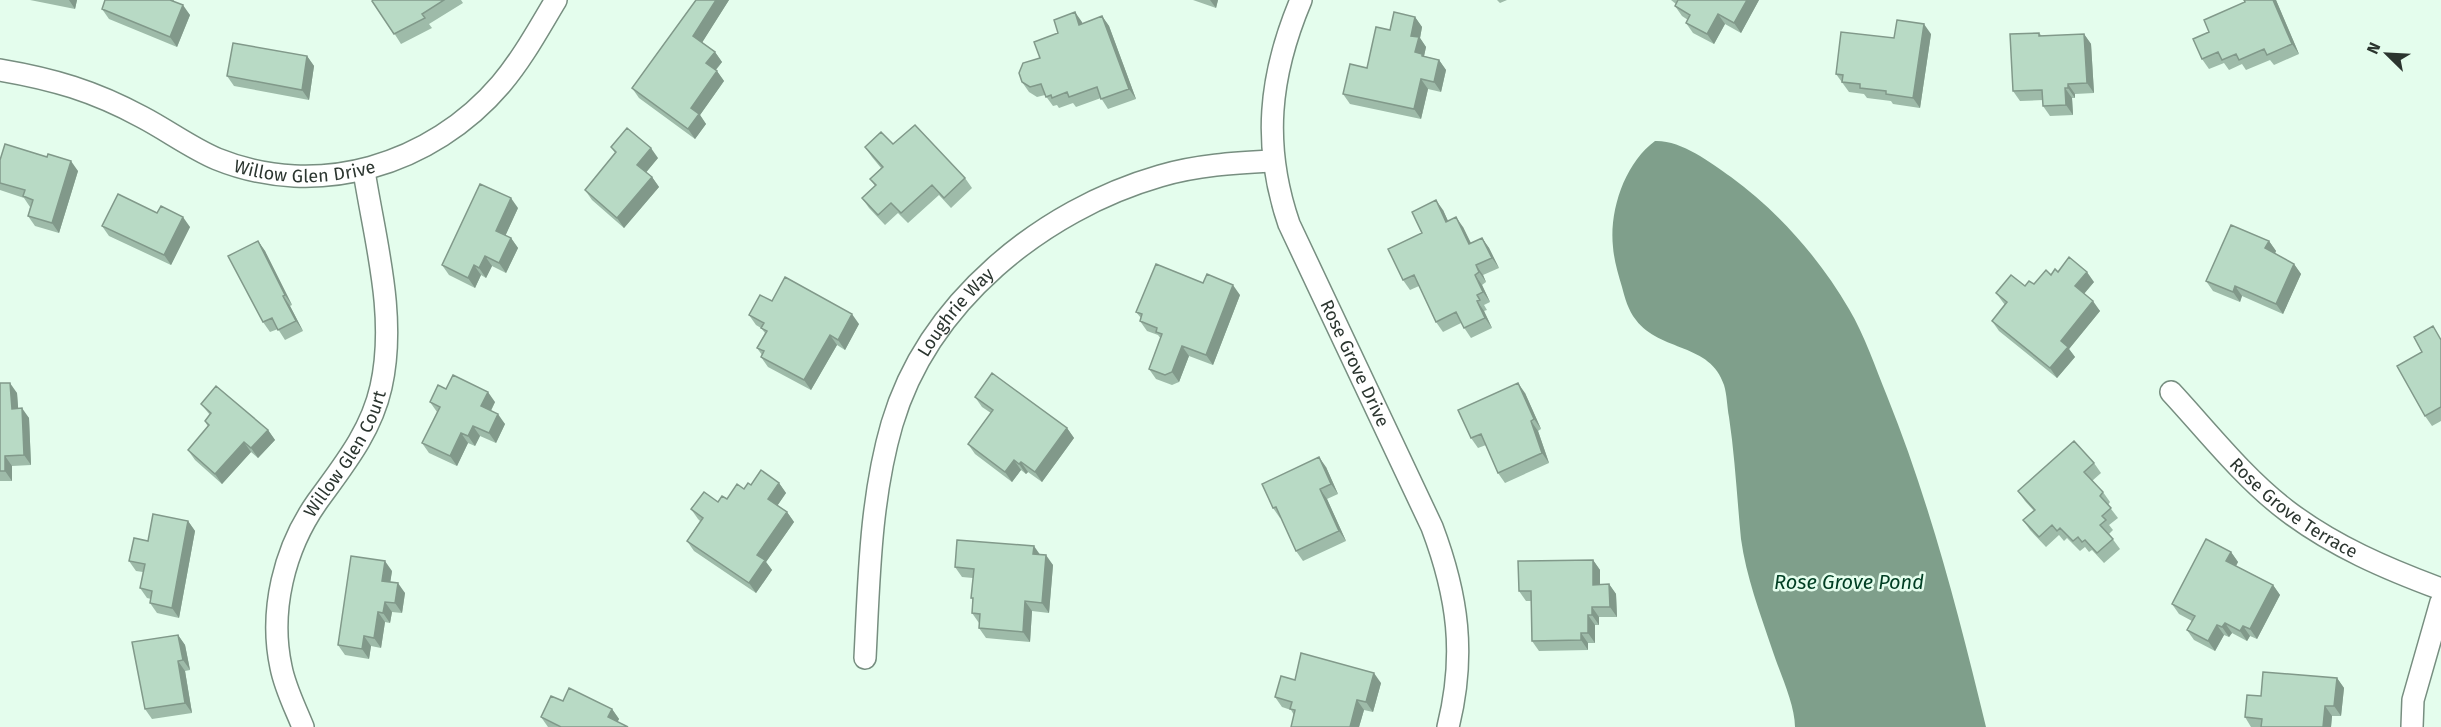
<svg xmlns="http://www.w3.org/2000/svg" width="2441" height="727" viewBox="0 0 2441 727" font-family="'Fira Sans',sans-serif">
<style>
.water{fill:#7f9f8b}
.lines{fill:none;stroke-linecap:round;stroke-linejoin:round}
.minor-casing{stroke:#778e80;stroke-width:24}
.minor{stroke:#fff;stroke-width:21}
.wall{fill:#9ebba9}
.shaded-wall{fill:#81998a}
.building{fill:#b8dac5;stroke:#81998a;stroke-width:1.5}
.labels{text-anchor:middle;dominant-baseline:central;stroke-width:5;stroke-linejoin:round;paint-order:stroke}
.street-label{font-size:18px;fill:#2b352f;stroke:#e4fded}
.water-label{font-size:20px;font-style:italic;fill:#003e23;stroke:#e4fded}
</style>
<rect width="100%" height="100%" fill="#e4fded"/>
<path class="water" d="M1655,141C1681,140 1710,162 1731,177C1778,211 1820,259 1849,309C1865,336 1875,367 1887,396C1930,503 1959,615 1986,727H1795C1795,704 1779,671 1772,649C1760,613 1746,576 1741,539C1737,498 1735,457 1729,417C1727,406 1727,395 1724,385C1711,343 1660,352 1636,320C1628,310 1625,298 1622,287C1618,274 1614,260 1613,247C1609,210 1625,163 1655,141Z"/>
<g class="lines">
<defs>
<g id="minor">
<path id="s1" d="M1301,0C1269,76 1262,145 1289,224L1432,527C1458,596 1466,655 1448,727"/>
<path id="s2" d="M0,70C53,79 94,91 142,117C167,130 191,148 217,159C318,200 432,165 501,84C523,58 539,28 556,0"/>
<path id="s3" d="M2171,392C2208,432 2243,477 2286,510C2333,546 2387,569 2441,589"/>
<path id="s4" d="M865,658C869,580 870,500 892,424C928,302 1042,210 1160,176C1197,165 1235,163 1272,161"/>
<path id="s5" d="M303,727C295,707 285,688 281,667C269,611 284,549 317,502C343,466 371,432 381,387C397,316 375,241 364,171"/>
<path d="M2412,727L2413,700L2441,602"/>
</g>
</defs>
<use href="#minor" class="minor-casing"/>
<use href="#minor" class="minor"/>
</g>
<path class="wall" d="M30,0H77L75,9Z
M105,0H174V2L190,15L177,47L109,19L102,9Z
M373,0H461L463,3L429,24L432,28L401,44Z
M696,0H729L702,42L715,52L722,62L716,70L724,81L700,115L706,124L695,139L639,98L632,88Z
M1193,0H1218L1216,8Z
M1497,0H1507L1500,3Z
M1671,0H1759L1741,33L1725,24L1714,44L1693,33L1686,23L1688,20L1682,16L1675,6L1676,4Z
M2244,0H2276L2299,54L2274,65L2270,60L2246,70L2242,64L2229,70L2224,63L2209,69L2202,59L2209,32L2245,2Z
M1075,12L1082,24L1102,16L1109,26L1136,99L1108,109L1101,98L1076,107L1073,103L1059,108L1057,105L1053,106L1045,95L1037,97L1029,92L1022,82Z
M1415,17L1422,27L1420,38L1426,47L1424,56L1439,60L1446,70L1441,92L1428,89L1421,119L1350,104L1343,94L1367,68L1390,30Z
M2039,33L2042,36L2084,34L2091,44L2094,93L2075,94V98H2072L2073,115L2050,116L2043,106V100L2020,101L2013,91Z
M1931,34L1920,108L1893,104L1891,101L1867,98L1864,94L1849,92L1836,74L1894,38Z
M307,56L314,66L309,100L234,86L227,76Z
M893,144L965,178L972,188L951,208L939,195L908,223L898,213L885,225L869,208L862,198L875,186L870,179L881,168L872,157L865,147Z
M611,147L658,158L646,172L652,177L659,187L624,228L592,200L585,190L615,153Z
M47,157L78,171L59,233L35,226L28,216L30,207L24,198L0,190V160Z
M518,208L505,236L511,238L518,248L506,273L492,266L486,278L481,275L475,288L449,275L442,265Z
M1443,210L1448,221L1463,227L1471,243L1482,238L1489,248L1499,268L1483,275L1486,282L1482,285L1490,302L1484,305L1487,310L1484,311L1492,328L1471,338L1461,323L1443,332L1436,322L1419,286L1410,290L1403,280L1422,233Z
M157,213L190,227L171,265L109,236L102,226Z
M258,241L265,251L292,305L290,306L303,331L285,340L278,329L270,332L263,322Z
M2269,241L2276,251L2275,254L2294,264L2301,274L2283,314L2242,296L2240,302L2213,291L2206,281Z
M2058,272L2094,282L2084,294L2100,311L2069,349L2075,357L2057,378L1999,331L1992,321L2005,305L1996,293L2034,284Z
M1203,283L1240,295L1213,365L1189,356L1179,382L1172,385L1156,379L1149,369L1161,339L1158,335L1147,331L1140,321L1141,318L1136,312Z
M772,301L859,324L845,350L837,345L811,390L768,367L761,357L762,355L757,348L765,333L761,328L756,325L749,315Z
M2441,338V421L2432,426L2425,416L2422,352Z
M0,383L17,393L18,408L29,418L31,465L12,466V481H0Z
M446,389L495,402L491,411L505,424L496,443L480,436L475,446L468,443L457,466L429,453L422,443L437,412L430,402Z
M1525,393L1541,429L1538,431L1549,463L1505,483L1498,473L1486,445L1478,448L1471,438Z
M975,397L1067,428L1074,438L1042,482L1028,472L1026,474L1021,470L1012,482L975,454L968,444L991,413L982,407Z
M201,404L268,430L275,440L258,458L251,452L222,484L195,460L188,450L208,427L205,421L210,415Z
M2094,463L2101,473L2092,481L2103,492L2110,502L2108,505L2118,518L2109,525L2113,530L2109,534L2120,549L2104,563L2092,550L2089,552L2085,547L2080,551L2067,538L2064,541L2059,535L2046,547L2030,530L2023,520L2034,511L2025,501L2018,491Z
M1326,467L1338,494L1327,499L1346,541L1303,561L1296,551L1281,518H1280L1273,508Z
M779,483L786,493L777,506L787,512L794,522L766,562L772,570L756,593L694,551L687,541L700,521L698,519L691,509L727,499L751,485Z
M188,521L195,531L179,618L157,613L150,603L151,599L147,598L140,588L143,572L136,571L129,561L148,541Z
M2231,552L2238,562L2236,566L2273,585L2280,595L2257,639L2250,636L2247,641L2232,633L2229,637L2224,635L2215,651L2194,640L2187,630L2192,621L2179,614L2172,604Z
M1040,555L1053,565L1049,613L1032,611L1030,642L986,638L979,628V623L972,613L973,600L971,598L973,578L962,577L955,567Z
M1593,560L1600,570V584H1609L1616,594L1617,617H1599V625H1595V643H1588V650L1539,651L1532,641L1531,601H1526L1519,591Z
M392,571L390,582L405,593L402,613L392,612L390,623L385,622L381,648L371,646L369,659L345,655L338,645Z
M178,635L185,645L190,670L185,671L192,713L152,719L145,709Z
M2337,678L2344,688L2341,716H2332L2331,727H2251L2245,717L2261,696Z
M1295,680L1381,683L1373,712L1364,710L1359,727H1291L1294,715L1291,710L1282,707L1275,697Z
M563,701L612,709L619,719L617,722L628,727H548L541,717Z"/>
<path class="shaded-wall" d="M69,0H77L75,9Z
M716,0H729L700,46L693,36Z
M1210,0H1218L1216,8Z
M1747,0H1759L1741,33L1734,23Z
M2273,0H2276L2299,54L2292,44Z
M183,5L190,15L177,47L170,37Z
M1075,12L1082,22L1086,35L1079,25Z
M1718,14L1725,24L1714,44L1707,34Z
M1102,16L1109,26L1136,99L1129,89Z
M1415,17L1422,27L1420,38L1426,47L1424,56L1429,64L1415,52L1411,36Z
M1924,24L1931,34L1920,108L1913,98Z
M2084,34L2091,44L2094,93L2087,83Z
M715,52L722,62L713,73L706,63Z
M307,56L314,66L309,100L302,90Z
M1439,60L1446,70L1441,92L1434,82Z
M717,71L724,81L700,115L706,124L695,139L688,129L691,108Z
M1421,79L1428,89L1421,119L1414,109Z
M2068,84L2075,94V98L2068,88Z
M2065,88L2072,98L2073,115L2066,105Z
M651,148L658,158L644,175L637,165Z
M71,161L78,171L59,233L52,223Z
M652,177L659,187L624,228L617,218Z
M511,198L518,208L503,241L496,231Z
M1436,200L1443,210L1453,232L1446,222Z
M183,217L190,227L171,265L164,255Z
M1456,217L1463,227L1476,254L1469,244Z
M511,238L518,248L506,273L499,263Z
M1482,238L1489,248L1499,268L1492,258Z
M258,241L265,251L292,305L285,295Z
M2269,241L2276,251L2272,258L2265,248Z
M485,256L492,266L486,278L479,268Z
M2294,264L2301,274L2283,314L2276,304Z
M474,265L481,275L475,288L468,278Z
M1476,265L1483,275L1486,282L1479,272Z
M2087,272L2094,282L2082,296L2075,286Z
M1475,275L1482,285L1490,302L1483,292Z
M1233,285L1240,295L1213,365L1206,355Z
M2235,286L2242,296L2240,302L2233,292Z
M283,296L290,306L303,331L296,321Z
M1477,301L1484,311L1492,328L1485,318Z
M2093,301L2100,311L2069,349L2075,357L2057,378L2050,368L2061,341Z
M852,314L859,324L845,350L838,340Z
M830,335L837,345L811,390L804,380Z
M1182,346L1189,356L1179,382L1172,372Z
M10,383L17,393L19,419L12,409Z
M1518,383L1525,393L1541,429L1534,419Z
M488,392L495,402L488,416L481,406Z
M22,408L29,418L31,465L24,455Z
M498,414L505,424L496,443L489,433Z
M1531,421L1538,431L1549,463L1542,453Z
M473,426L480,436L475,446L468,436Z
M1067,428L1074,438L1042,482L1035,472Z
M268,430L275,440L258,458L251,448Z
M461,433L468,443L457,466L450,456Z
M244,442L251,452L222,484L215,474Z
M5,456L12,466V481L5,471Z
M1319,457L1326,467L1338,494L1331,484Z
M1014,460L1021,470L1012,482L1005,472Z
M1021,462L1028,472L1026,474L1019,464Z
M779,483L786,493L775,509L768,499Z
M1320,489L1327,499L1346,541L1339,531Z
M787,512L794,522L766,562L772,570L756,593L749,583L757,555Z
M188,521L195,531L179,618L172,608Z
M1034,546L1041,556L1033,554Z
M2231,552L2238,562L2233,571L2226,561Z
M1046,555L1053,565L1049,613L1042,603Z
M1593,560L1600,570V595L1593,585Z
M385,561L392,571L389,591L382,581Z
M398,583L405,593L402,613L395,603Z
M1609,584L1616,594L1617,617L1610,607Z
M2273,585L2280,595L2257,639L2250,629Z
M1025,601L1032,611L1030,642L1023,632Z
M385,602L392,612L390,623L383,613Z
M1592,607L1599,617V625L1592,615Z
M378,612L385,622L381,648L374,638Z
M1588,615L1595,625V643L1588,633Z
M2225,623L2232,633L2229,637L2222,627Z
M2217,625L2224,635L2215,651L2208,641Z
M2243,626L2250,636L2247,641L2240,631Z
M1581,633L1588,643V650L1581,640Z
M178,635L185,645L190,670L183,660Z
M364,636L371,646L369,659L362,649Z
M178,661L185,671L192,713L185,703Z
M1374,673L1381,683L1373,712L1366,702Z
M2337,678L2344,688L2341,716L2334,706Z
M1357,700L1364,710L1359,727H1350Z
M2325,706L2332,716L2331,727H2323Z
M612,709L619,719L615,727L608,717Z"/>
<path class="building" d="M105,0H170L183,5L170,37L102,9Z
M373,0H444L422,14L425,18L394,34L372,1Z
M696,0H716L693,36L715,52L706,63L717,71L691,108L699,114L688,129L632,88Z
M1678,0H1747L1734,23L1718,14L1707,34L1686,23L1690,15L1675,6Z
M2244,0H2273L2292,44L2267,55L2264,49L2239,60L2236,54L2222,60L2218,52L2202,59L2193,39L2209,32L2204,20L2245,2Z
M1075,12L1079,25L1102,16L1129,89L1101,99L1097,87L1069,97L1067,92L1052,98L1051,95L1046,97L1041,84L1030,87L1022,82L1019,73L1023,63L1040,58L1034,42L1058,33L1054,20Z
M1394,12L1415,17L1411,36L1419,37L1415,52L1422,54V56L1439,60L1434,82L1421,79L1414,109L1343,94L1350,64L1367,68L1376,27L1390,30Z
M1897,20L1924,24L1913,98L1886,94V91L1860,88V84L1842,82L1843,75L1836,74L1841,32L1894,38Z
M2039,33V36L2084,34L2087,83L2068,84V88H2065L2066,105L2043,106L2042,90L2013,91L2010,34Z
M233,43L307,56L302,90L227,76Z
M915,125L965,178L944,198L932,185L901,213L891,203L878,215L862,198L876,185L870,179L883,167L865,147L881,132L893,144Z
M627,128L651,148L637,165L652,177L617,218L585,190L616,152L611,147Z
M5,144L47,157L48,154L71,161L52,223L28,216L33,200L23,196L25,190L0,183V160Z
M480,184L511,198L496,231L511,238L499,263L485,256L479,268L474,265L468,278L442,265Z
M118,194L157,213L161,206L183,217L164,255L102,226Z
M1436,200L1446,222L1456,217L1469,244L1482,238L1492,258L1476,265L1479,272L1475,275L1483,292L1477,295L1480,300L1477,301L1485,318L1464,328L1456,312L1436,322L1414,275L1403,280L1388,249L1422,233L1412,212Z
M2231,225L2269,241L2265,248L2294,264L2276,304L2235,286L2233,292L2206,281Z
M258,241L285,295L283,296L296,321L278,330L272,318L263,322L228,256Z
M2069,257L2087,272L2075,286L2093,301L2061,341L2068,347L2050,368L1992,321L2007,302L1996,293L2011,275L2025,286L2029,281L2034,284L2046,270L2051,275L2055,269L2058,272Z
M1156,264L1203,283L1207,274L1233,285L1206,355L1182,346L1172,372L1165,375L1149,369L1162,334L1156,332L1157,328L1140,321L1142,314L1136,312Z
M785,277L852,314L838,340L830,335L804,380L761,357L764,351L757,348L767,331L761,328L764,323L749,315L760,295L772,301Z
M2433,326L2441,340V407L2425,416L2397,366L2422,352L2414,337Z
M992,373L1067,428L1035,472L1021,462L1019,464L1014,460L1005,472L968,444L993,410L975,397Z
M453,375L488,392L481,406L498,414L489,433L473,426L468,436L461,433L450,456L422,443L440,407L430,402L438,385L446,389Z
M0,383H10L12,409L22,408L24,455L5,456V471H0Z
M1518,383L1534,419L1531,421L1542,453L1498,473L1481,434L1471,438L1458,410Z
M216,386L268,430L251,448L244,442L215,474L188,450L209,425L205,421L211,413L201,404Z
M2074,441L2094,463L2084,472L2103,492L2100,496L2111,508L2102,516L2106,520L2100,525L2113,539L2097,553L2085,540L2082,542L2078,537L2073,541L2060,528L2057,531L2052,525L2039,537L2023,520L2035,510L2018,491Z
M1319,457L1331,484L1320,489L1339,531L1296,551L1276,507L1273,508L1262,484Z
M761,470L779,483L768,499L787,512L757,555L765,560L749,583L687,541L703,518L691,509L704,492L718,502L722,496L727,499L737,484L744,489L748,483L751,485Z
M153,514L188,521L172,608L150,603L152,591L140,588L145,564L129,561L134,538L148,541Z
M2206,539L2231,552L2226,561L2273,585L2250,629L2243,626L2240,631L2225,623L2222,627L2217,625L2208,641L2187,630L2195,616L2172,604Z
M957,540L1034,546L1033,554L1046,555L1042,603L1025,601L1023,632L979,628L980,614L972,613L973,598H971L974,569L955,567Z
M351,556L385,561L382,581L398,583L395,603L385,602L383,613L378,612L374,638L364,636L362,649L338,645Z
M1593,560V585L1609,584L1610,607H1592V615H1588V633H1581V640L1532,641L1531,591H1519L1518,561Z
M178,635L183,660L178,661L185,703L145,709L132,642Z
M1301,653L1374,673L1366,702L1357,700L1350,727H1291L1295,710L1290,709L1292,702L1275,697L1281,676L1295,680Z
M2263,672L2337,678L2334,706H2325L2323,727H2261L2262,719L2245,717L2247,695L2261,696Z
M569,688L612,709L608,717L628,727H561L541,717L551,696L563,701Z"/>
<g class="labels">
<g class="street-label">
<text stroke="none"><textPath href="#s2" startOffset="326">Willow Glen Drive</textPath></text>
<text stroke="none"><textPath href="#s4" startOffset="366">Loughrie Way</textPath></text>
<text stroke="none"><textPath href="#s1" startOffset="384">Rose Grove Drive</textPath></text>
<text stroke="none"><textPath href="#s5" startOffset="294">Willow Glen Court</textPath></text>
<text stroke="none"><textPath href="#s3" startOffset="170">Rose Grove Terrace</textPath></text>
</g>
<g class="water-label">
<text x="1849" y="582">Rose Grove Pond</text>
</g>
</g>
<g transform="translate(2387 54) rotate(294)" stroke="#e4fded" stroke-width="4.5" paint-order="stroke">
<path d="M0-4.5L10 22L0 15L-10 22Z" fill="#2b352f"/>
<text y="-9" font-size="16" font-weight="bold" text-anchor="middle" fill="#2b352f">N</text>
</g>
</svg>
